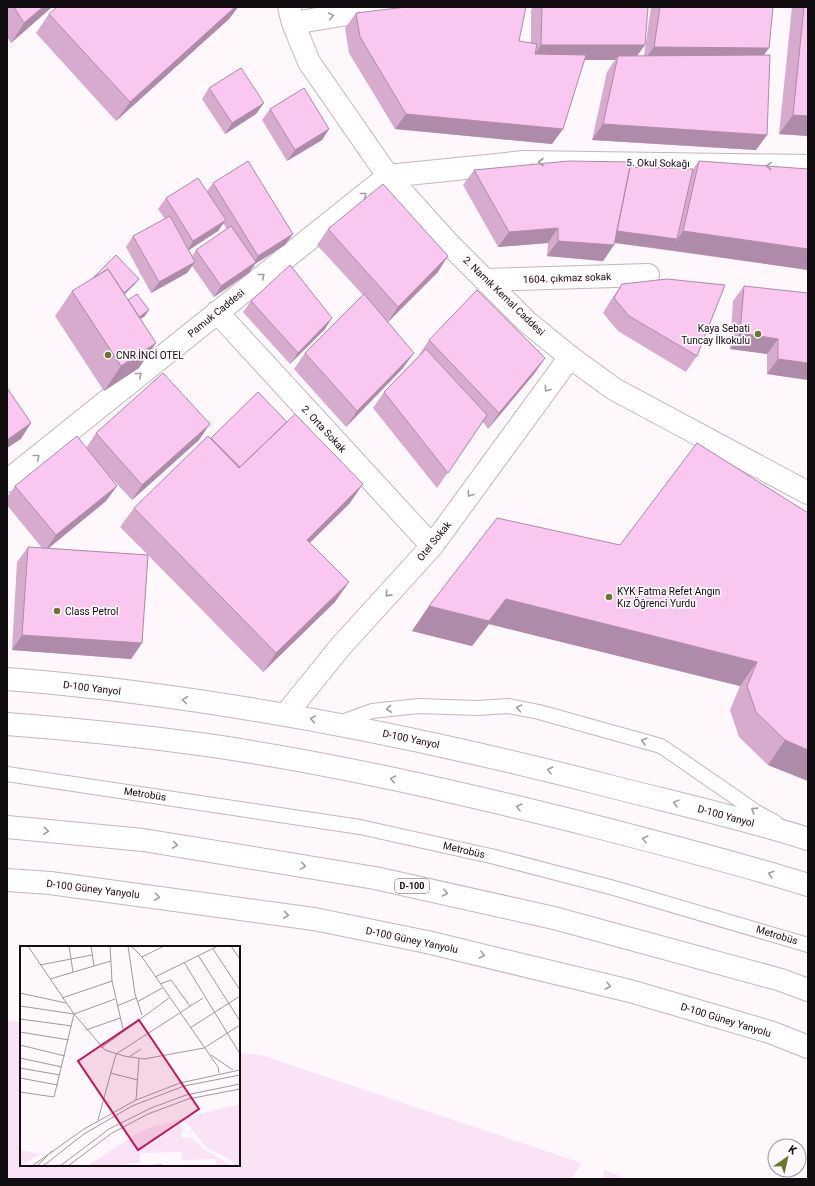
<svg xmlns="http://www.w3.org/2000/svg" width="815" height="1186" viewBox="0 0 815 1186" font-family="Roboto,sans-serif">
<style>
.green{fill:#fbe3f7}
.lines{fill:none;stroke-linecap:round;stroke-linejoin:round}
.lane-casing{stroke:#c2b7c0;stroke-width:16}
.street-casing{stroke:#c2b7c0;stroke-width:24}
.secondary-casing{stroke:#c2b7c0;stroke-width:24}
.primary-casing{stroke:#c2b7c0;stroke-width:24}
.highway-casing{stroke:#c2b7c0;stroke-width:24}
.lane{stroke:#fff;stroke-width:14}
.street{stroke:#fff;stroke-width:22}
.secondary{stroke:#fff;stroke-width:22}
.primary{stroke:#fff;stroke-width:22}
.highway{stroke:#fff;stroke-width:22}
.wall{fill:#d6abce;fill-rule:evenodd}
.shaded-wall{fill:#ae8ba8}
.building{fill:#f9c7f0;stroke:#ae8ba8}
.oneway{stroke:#a09e9f}
.poi-dot{fill:#657929;stroke:#fef7fc;stroke-width:1.5}
.labels{text-anchor:middle;dominant-baseline:central;stroke-width:3.5;stroke-linejoin:round;paint-order:stroke}
.shield{fill:#fef7fc;stroke:#585357;stroke-width:1}
.shield-label{font-size:9px;font-weight:bold;fill:#110d10}
.street-label{font-size:10px;fill:#110d10;stroke:#fef7fc}
.poi-label{font-size:10px;fill:#110d10;stroke:#fef7fc;text-anchor:start}
.inset-road{fill:none;stroke:#9f999e;stroke-width:1}
.view{fill:#c2185b;fill-opacity:0.15;stroke:#c2185b;stroke-width:2}
.inset-edge{fill:none;stroke:#110d10;stroke-width:2}
</style>
<rect width="100%" height="100%" fill="#fef7fc"/>
<path class="green" d="M7,1021L21,1022V1165H239V1052L264,1056L581,1163L572,1179H7Z
M604,1170L628,1179H603Z"/>
<g class="lines">
<defs>
<path id="lane" d="M339,723L372,711L418,706L477,708L509,706L539,712L661,746L758,813L775,822
M7,774L360,827L495,857L614,888L808,945"/>
<path id="street" d="M293,23L390,7
M487,280L648,275
M217,312L432,546
M7,481L388,176L524,162L808,166
M286,714L341,646L432,546L570,357"/>
<path id="secondary" d="M289,7L293,23L309,62L388,176L449,244L526,321L570,357L614,389L808,493"/>
<path id="primary" d="M7,679C211,695 412,735 609,786C675,803 743,818 808,839
M7,880L50,883L314,919L427,942L630,991L770,1032L808,1047"/>
<path id="highway" d="M7,724C74,729 141,736 207,745C331,763 453,791 574,821C652,841 731,861 808,885
M7,827L143,840L375,878L554,918L781,980L808,990"/>
</defs>
<use href="#lane" class="lane-casing"/>
<use href="#street" class="street-casing"/>
<use href="#secondary" class="secondary-casing"/>
<use href="#primary" class="primary-casing"/>
<use href="#highway" class="highway-casing"/>
<use href="#lane" class="lane"/>
<use href="#street" class="street"/>
<use href="#secondary" class="secondary"/>
<use href="#primary" class="primary"/>
<use href="#highway" class="highway"/>
</g>
<path class="wall" d="M7,7H52L11,43L7,37Z
M57,7H238L229,19L116,121L36,33L49,14Z
M533,7H648L637,56H644L651,7H773L764,55L767,135L756,150L592,140L607,72L615,60H584L552,144L395,129L349,53L345,28L356,13L531,43V10Z
M792,7H808V136L779,134Z
M209,88L256,114L225,134L202,99Z
M270,109L329,129L322,140L287,161L262,120Z
M699,161L808,169V270L615,243L603,261L547,256L548,243L498,247L463,185L474,170L630,167L693,169Z
M213,183L293,234L285,245L255,264L249,273L214,297L192,266L187,273L151,293L126,247L133,236L165,219L158,209L166,198L207,191ZM223,223L227,229L196,250L192,256L188,250L218,231Z
M328,229L438,272L388,322L403,368L346,427L294,369L305,353L363,295L317,245Z
M135,284L124,294L128,300L145,316L140,319L139,368L104,391L55,316L72,291Z
M622,284L697,356L686,372L618,331L603,313L611,300Z
M744,286L808,380L767,374V354L730,349L733,301Z
M251,301L325,329L290,364L243,312Z
M429,340L545,358L534,374L488,429L483,422L437,488L373,408L384,392L419,356V355Z
M258,392L350,503L310,543L335,602L263,672L148,555L142,643L131,659L12,650L17,562L28,547L42,548L7,505V497L15,486L86,448L96,433L199,440L132,500L103,469L117,486L106,501L49,548L148,555L120,527L134,508L211,439Z
M808,513V781L768,765L739,737L730,710L740,686L489,624L472,646L412,631L429,606L620,545Z"/>
<path class="shaded-wall" d="M43,7H52L11,43L24,23Z
M235,7H238L229,19L116,121L130,102Z
M541,45H645L634,60L618,56L615,60H531Z
M654,47L769,48L758,63L643,62Z
M264,103L256,114L225,134L232,123Z
M406,114L563,129L552,144L395,129Z
M793,115L808,116V136L779,134Z
M603,124L767,135L756,150L592,140Z
M329,129L322,140L287,161L295,150Z
M226,220L218,231L186,252L193,241Z
M558,228L548,243L498,247L509,232Z
M616,231L677,239L670,250L608,242Z
M683,231L808,249V270L670,250Z
M293,234L285,245L255,264L249,273L214,297L221,286L251,265L258,256Z
M558,241L614,245L603,261L547,256Z
M448,256L438,272L387,323L398,307Z
M195,262L187,273L151,293L159,282Z
M139,279L135,284L111,308L115,302Z
M149,310L145,316L123,331L127,325Z
M332,318L325,329L290,364L298,353Z
M740,333L778,339L767,354L730,349Z
M156,343L139,368L104,391L121,366Z
M414,353L403,368L346,427L357,411Z
M545,358L534,374L488,429L499,413Z
M778,359L808,363V380L767,374Z
M31,423L21,439L7,448V440Z
M210,424L199,440L132,500L142,485Z
M363,484L350,503L293,559L307,540Z
M117,486L106,501L45,551L56,535Z
M349,582L335,602L263,672L276,653Z
M506,599L757,662L740,686L489,624L472,646L412,631L429,606Z
M22,635L142,643L131,659L12,650Z
M785,740L808,750V781L768,765Z"/>
<path class="building" d="M14,7H43L24,23Z
M57,7H235L130,102L49,14Z
M406,7H526L519,41L537,44L535,54L586,55L563,129L406,114L360,37L356,13Z
M542,7H648L645,45H541Z
M660,7H773L769,48L654,47Z
M804,7H808V116L793,115Z
M770,55L767,135L603,124L618,56Z
M241,68L264,103L232,123L209,88Z
M304,88L329,129L295,150L270,109Z
M248,161L293,234L258,256L213,183Z
M569,161L631,162L614,245L558,241V228L509,232L474,170Z
M699,161L808,169V249L683,231Z
M630,167L693,169L677,239L617,231Z
M198,178L226,220L193,241L166,198Z
M383,184L448,256L398,307L328,229Z
M170,216L195,262L159,282L133,236Z
M231,226L256,262L221,286L196,250Z
M116,255L139,279L124,293L108,269L92,279Z
M290,265L332,318L298,353L251,301Z
M108,269L156,343L121,366L72,291Z
M667,279L725,285L697,356L629,316L614,298L622,284Z
M744,286L808,293V363L778,359V339L740,333Z
M477,290L545,358L499,413L429,340Z
M137,294L149,310L139,317L128,300Z
M364,294L414,353L357,411L305,353Z
M426,349L487,415L448,473L384,392Z
M163,373L210,424L142,485L96,433Z
M7,388L31,423L7,440Z
M258,392L287,422L240,467L211,438Z
M295,414L363,484L307,540L349,582L276,653L134,508L208,436L239,468Z
M77,436L117,486L56,535L15,486Z
M697,443L808,513V750L785,740L756,712L747,686L757,662L506,599L489,621L429,606L497,518L620,545Z
M28,547L148,555L142,643L22,635Z"/>
<defs><path id="oneway-chevron" d="M-2-3.5L2.5 0L-2 3.5" fill="none" stroke-width="1.6" stroke-linecap="round" stroke-linejoin="round"/></defs>
<g class="oneway">
<use href="#oneway-chevron" transform="translate(331 16) rotate(-10)"/>
<use href="#oneway-chevron" transform="translate(541 162) rotate(-180)"/>
<use href="#oneway-chevron" transform="translate(769 166) rotate(-179)"/>
<use href="#oneway-chevron" transform="translate(364 195) rotate(-39)"/>
<use href="#oneway-chevron" transform="translate(262 276) rotate(-39)"/>
<use href="#oneway-chevron" transform="translate(139 375) rotate(-39)"/>
<use href="#oneway-chevron" transform="translate(547 389) rotate(126)"/>
<use href="#oneway-chevron" transform="translate(37 457) rotate(-39)"/>
<use href="#oneway-chevron" transform="translate(470 494) rotate(126)"/>
<use href="#oneway-chevron" transform="translate(388 594) rotate(132)"/>
<use href="#oneway-chevron" transform="translate(185 700) rotate(-172)"/>
<use href="#oneway-chevron" transform="translate(519 708) rotate(-169)"/>
<use href="#oneway-chevron" transform="translate(389 709) rotate(174)"/>
<use href="#oneway-chevron" transform="translate(313 719) rotate(-170)"/>
<use href="#oneway-chevron" transform="translate(644 741) rotate(-164)"/>
<use href="#oneway-chevron" transform="translate(550 770) rotate(-166)"/>
<use href="#oneway-chevron" transform="translate(393 779) rotate(-168)"/>
<use href="#oneway-chevron" transform="translate(676 803) rotate(-165)"/>
<use href="#oneway-chevron" transform="translate(519 807) rotate(-166)"/>
<use href="#oneway-chevron" transform="translate(754 810) rotate(-147)"/>
<use href="#oneway-chevron" transform="translate(46 831) rotate(5)"/>
<use href="#oneway-chevron" transform="translate(645 839) rotate(-166)"/>
<use href="#oneway-chevron" transform="translate(175 845) rotate(9)"/>
<use href="#oneway-chevron" transform="translate(303 866) rotate(9)"/>
<use href="#oneway-chevron" transform="translate(771 874) rotate(-163)"/>
<use href="#oneway-chevron" transform="translate(445 893) rotate(13)"/>
<use href="#oneway-chevron" transform="translate(157 897) rotate(7)"/>
<use href="#oneway-chevron" transform="translate(286 915) rotate(8)"/>
<use href="#oneway-chevron" transform="translate(482 955) rotate(14)"/>
<use href="#oneway-chevron" transform="translate(608 986) rotate(14)"/>
</g>
<g class="poi-dot">
<circle cx="758" cy="334" r="4"/>
<circle cx="108" cy="355" r="4"/>
<circle cx="609" cy="597" r="4"/>
<circle cx="57" cy="611" r="4"/>
</g>
<g class="labels">
<rect class="shield" x="395" y="879" width="34" height="14" rx="3"/>
<g class="shield-label">
<text x="412" y="886">D-100</text>
</g>
<g class="street-label">
<text transform="translate(658 163) rotate(1)">5. Okul Sokağı</text>
<text transform="translate(567 278) rotate(-2)">1604. çıkmaz sokak</text>
<text transform="translate(504 296) rotate(44)">2. Namık Kemal Caddesi</text>
<text transform="translate(216 313) rotate(-39)">Pamuk Caddesi</text>
<text transform="translate(324 429) rotate(47)">2. Orta Sokak</text>
<text transform="translate(434 541) rotate(-51)">Otel Sokak</text>
<text transform="translate(92 688) rotate(7)">D-100 Yanyol</text>
<text transform="translate(411 739) rotate(12)">D-100 Yanyol</text>
<text transform="translate(145 794) rotate(9)">Metrobüs</text>
<text transform="translate(726 816) rotate(15)">D-100 Yanyol</text>
<text transform="translate(464 850) rotate(13)">Metrobüs</text>
<text transform="translate(93 889) rotate(7)">D-100 Güney Yanyolu</text>
<text transform="translate(777 935) rotate(17)">Metrobüs</text>
<text transform="translate(412 940) rotate(12)">D-100 Güney Yanyolu</text>
<text transform="translate(726 1020) rotate(17)">D-100 Güney Yanyolu</text>
</g>
<g class="poi-label">
<text x="750" y="328" text-anchor="end">Kaya Sebati<tspan x="750" dy="12">Tuncay İlkokulu</tspan></text>
<text x="116" y="355">CNR İNCİ OTEL</text>
<text x="617" y="591">KYK Fatma Refet Angın<tspan x="617" dy="12">Kız Öğrenci Yurdu</tspan></text>
<text x="65" y="611">Class Petrol</text>
</g>
</g>
<g transform="translate(20 946)">
<rect width="220" height="220" fill="#fef7fc"/>
<path d="M220,158V216L215,220L212,215L185,200L163,172ZM161,173L162,192H172L182,202L212,220H197L195,213L162,214V206L120,207V216L97,220H67L114,189L131,181ZM0,204L20,208L0,220Z" fill="#fbe3f7"/>
<path class="inset-road" d="M8,0L54,68L85,104L104,110L124,113L184,102M49,0L53,26M71,0L74,20M90,0L92,35L103,83M108,0L115,48L122,69M111,0L122,11L198,121L199,127M211,0L220,13M193,3L220,44M178,9L220,75M122,11L144,0M164,16L220,108M20,19L72,9M135,31L198,0M30,33L91,15M140,38L151,34L170,60M0,47L46,57M42,52L92,35M117,56L142,42M0,60L54,68L95,53M97,60L116,52M0,73L52,80M170,82L220,50M66,84L100,72M0,86L49,94M0,99L45,110M81,102L149,52M184,102L220,79M191,109L213,124M109,111L121,103M0,112L42,121M0,122L40,129M90,127L118,134M0,132L38,139M0,146L34,151L54,68M116,154L119,113M78,174L96,108L183,52M12,220L64,183L116,154L160,137L220,124M17,220L32,205M23,220L64,188L112,160L164,140L220,129M40,220L89,183L131,162L166,149L220,138M48,220L92,187L128,168L168,153L220,143M122,220L142,219"/>
<path class="view" d="M119,74L179,163L118,204L58,115Z"/>
<rect width="220" height="220" class="inset-edge"/>
</g>
<rect width="815" height="1186" fill="none" stroke="#110d10" stroke-width="16"/>
<g transform="translate(787 1158) rotate(34)"><circle r="19" fill="#fef7fc" stroke="#9f999e"/>
<path d="M0-3L7 15L0 10L-7 15Z" fill="#657929"/>
<text y="-6" font-size="11" font-weight="bold" text-anchor="middle" fill="#110d10">K</text>
</g>
</svg>
